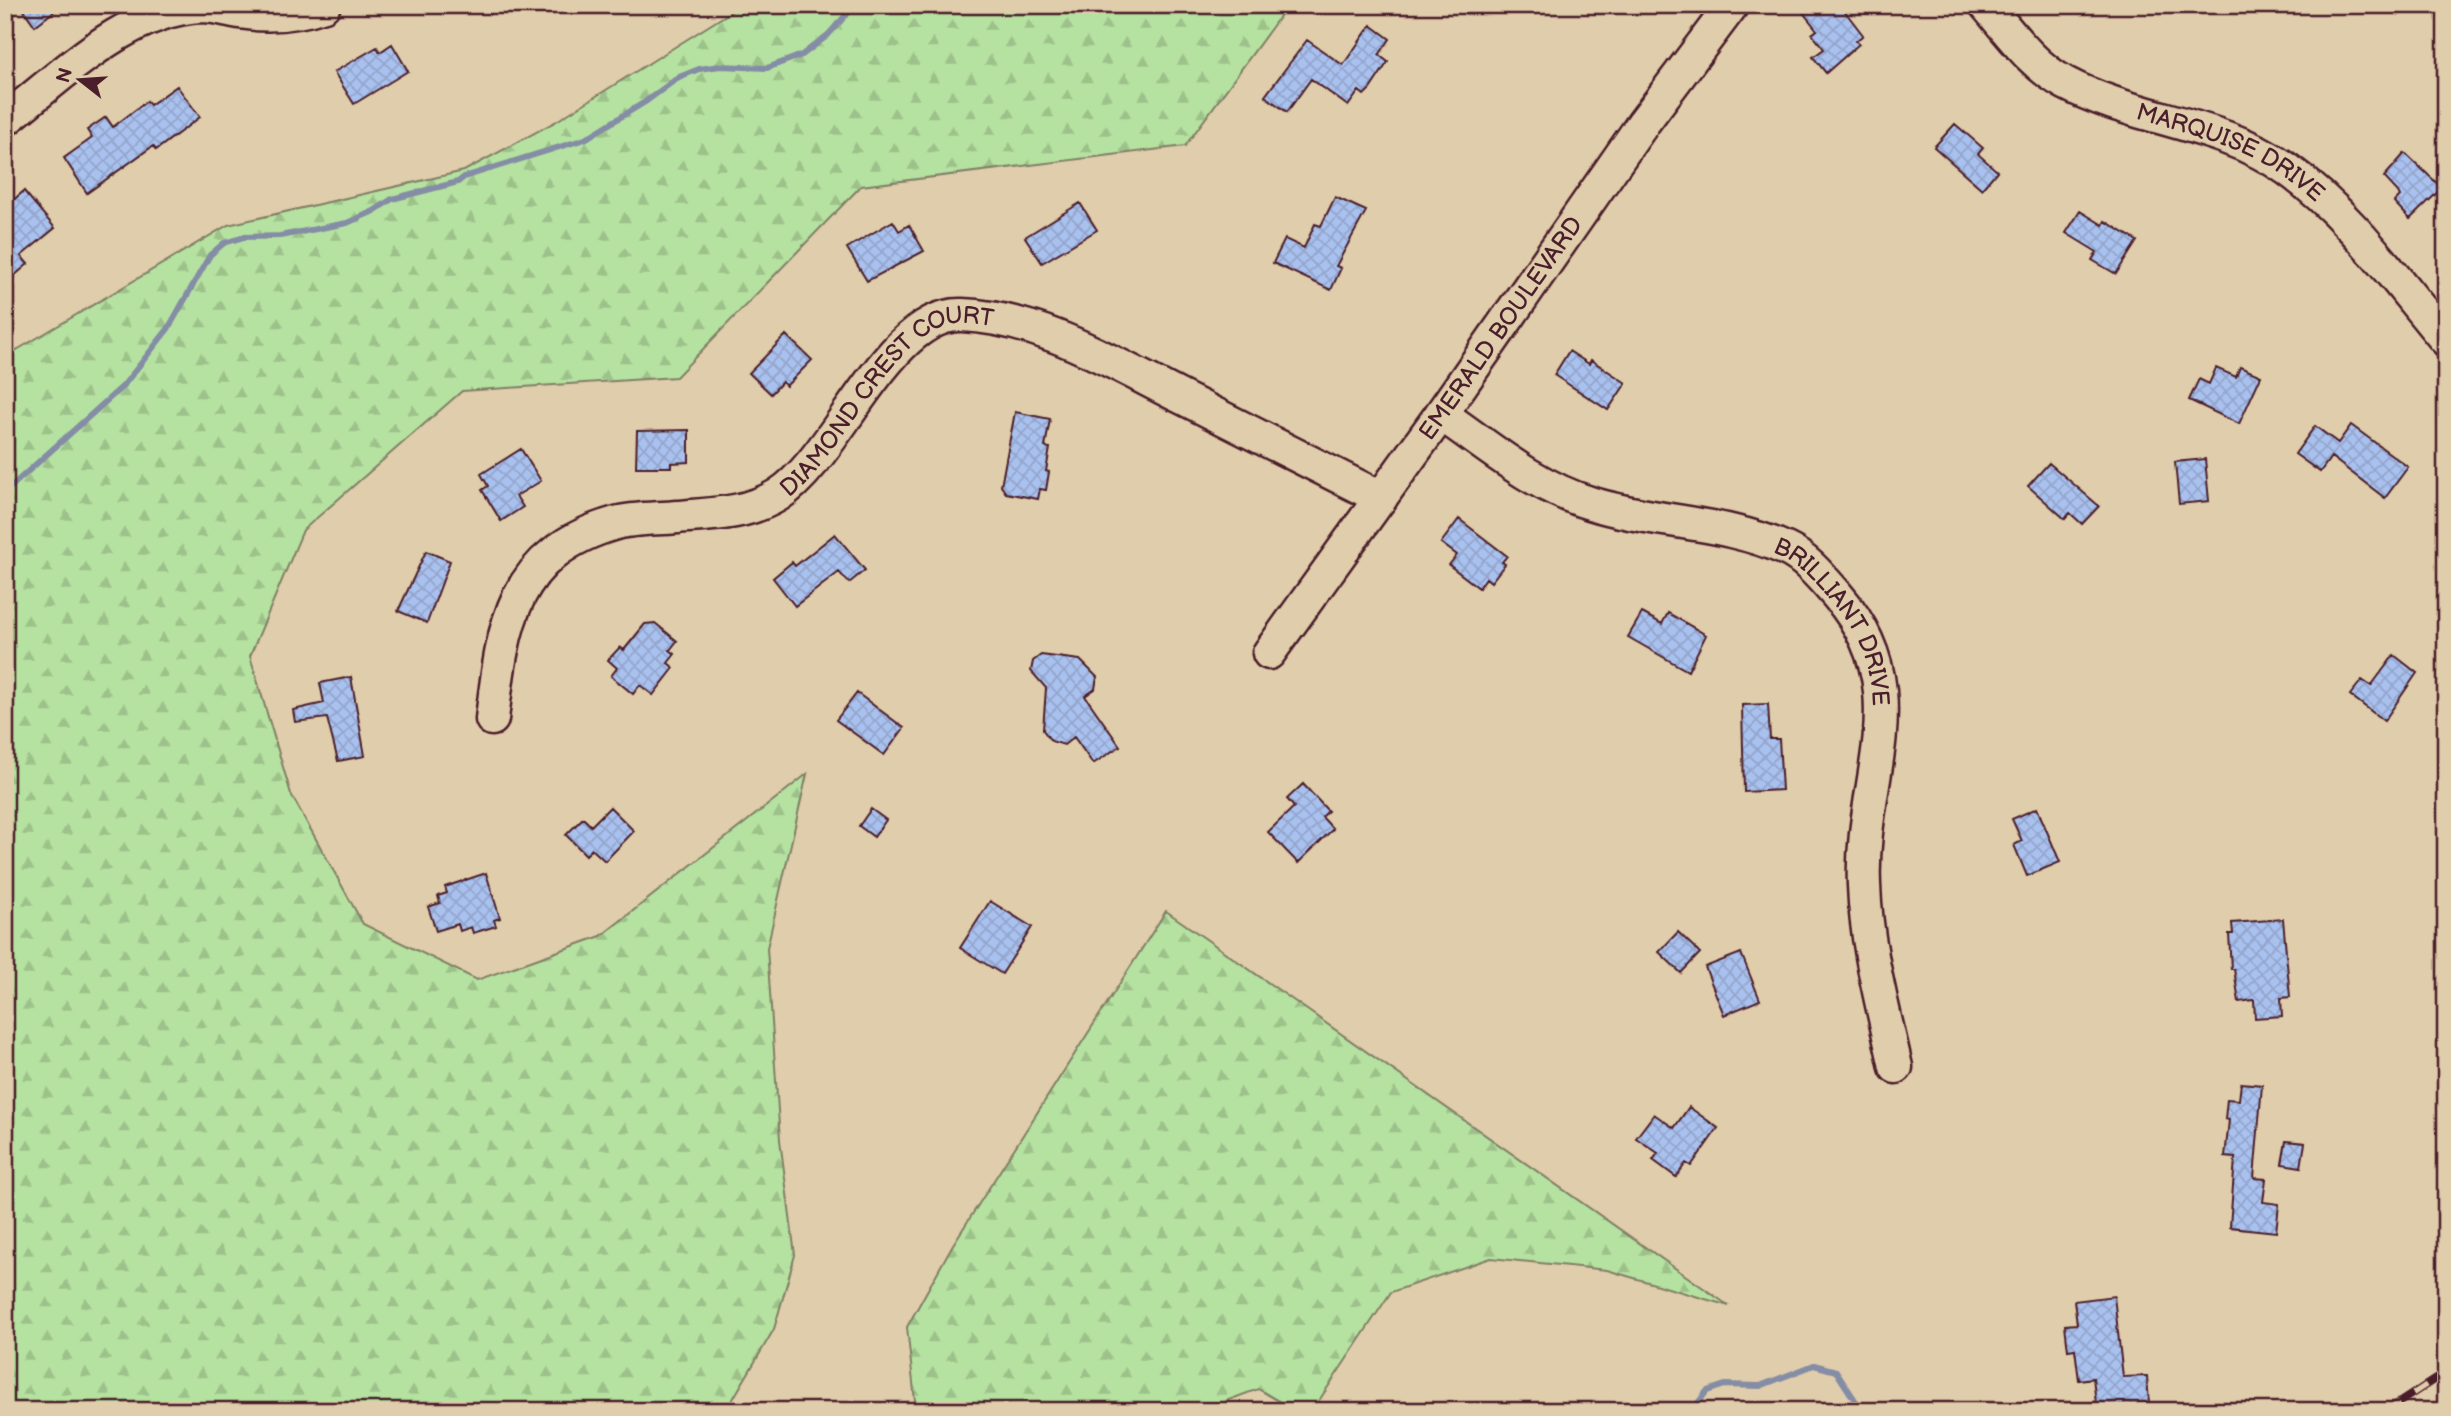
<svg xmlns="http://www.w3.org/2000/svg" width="2451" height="1416" viewBox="0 0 2451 1416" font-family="'Balsamiq Sans',sans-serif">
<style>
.forest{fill:url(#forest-firs);stroke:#808066;stroke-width:2}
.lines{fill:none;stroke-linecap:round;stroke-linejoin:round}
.stream{stroke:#848da5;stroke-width:6}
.building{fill:url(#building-cross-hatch);stroke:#4a1f2b;stroke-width:2}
.minor-casing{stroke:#4a1f2b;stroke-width:37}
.minor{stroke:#e0cdab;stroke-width:32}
.rail-casing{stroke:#4a1f2b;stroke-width:8}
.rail{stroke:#e0cdab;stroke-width:5;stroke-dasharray:16;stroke-linecap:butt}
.labels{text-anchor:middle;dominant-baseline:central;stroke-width:5;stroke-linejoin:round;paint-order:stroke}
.street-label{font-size:24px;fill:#4a1f2b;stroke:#e0cdab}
</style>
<defs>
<pattern id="forest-firs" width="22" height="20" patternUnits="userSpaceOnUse" patternTransform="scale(1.75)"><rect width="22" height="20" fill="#b5e2a0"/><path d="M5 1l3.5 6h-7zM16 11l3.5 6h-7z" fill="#9dc18a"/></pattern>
<pattern id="building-cross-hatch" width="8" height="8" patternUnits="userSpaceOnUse" patternTransform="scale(1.75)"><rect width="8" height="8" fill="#a9c1ee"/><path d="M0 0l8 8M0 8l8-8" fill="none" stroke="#93a5cc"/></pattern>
</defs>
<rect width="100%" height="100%" fill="#e0cdab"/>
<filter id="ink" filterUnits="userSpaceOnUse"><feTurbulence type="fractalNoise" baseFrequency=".0143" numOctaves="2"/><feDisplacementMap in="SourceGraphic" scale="14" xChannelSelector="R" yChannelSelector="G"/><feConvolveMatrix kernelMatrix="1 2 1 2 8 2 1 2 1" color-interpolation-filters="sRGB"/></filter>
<g filter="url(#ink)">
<path class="forest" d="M742,5H1288L1185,146L861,186L676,377L462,391L303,530L250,656L291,794L363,924L477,980L601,936L807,774L767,948L780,1140L795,1255L774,1329L726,1411H5V357L228,225L464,171L555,122Z
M1166,911L1729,1306L1607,1270L1491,1258L1391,1292L1312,1411H1296L1258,1389L1226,1401L1227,1411H919L915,1401L907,1327L952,1246Z"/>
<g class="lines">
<path class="stream" d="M5,492L123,386L168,329L210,255L224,243L244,237L280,236L347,223L374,211L392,199L458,182L464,177L585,139L645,102L679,77L699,69L720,66L767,68L802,55L828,35L855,5
M1692,1411L1707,1391L1725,1385L1760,1386L1814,1365L1836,1371L1862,1411"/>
</g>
<path class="building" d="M20,5H62L35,26Z
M1797,5H1840L1863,35L1856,41L1859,44L1826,73L1813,57L1824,49L1812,34L1817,30Z
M1371,25L1390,39L1379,55L1388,62L1370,89L1364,95L1359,91L1348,106L1311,79L1287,112L1265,96L1307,40L1343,65Z
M392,44L408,71L354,104L334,72L377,47L380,52Z
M177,86L200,117L156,150L153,146L87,193L64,158L92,138L87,130L106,117L113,127L147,101L150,105Z
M1955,124L1983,148L1978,154L1997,171L1982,189L1934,147Z
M2405,153L2442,188L2410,219L2394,202L2400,196L2398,192L2384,177Z
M24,191L55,228L21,256L28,264L14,276L7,267L5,269V207Z
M1335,197L1366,211L1336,266L1341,268L1331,290L1273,263L1285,239L1304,248L1315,224L1321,226Z
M1080,203L1097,230L1042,263L1025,237Z
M2080,211L2103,225L2105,221L2137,241L2116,274L2092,260L2097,252L2066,233Z
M893,221L899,231L909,225L924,251L867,281L847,248Z
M786,335L812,360L786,386L782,382L771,394L749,373Z
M1569,351L1589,364L1591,360L1626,383L1608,410L1554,375Z
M2240,367L2261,376L2239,424L2189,400L2199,379L2209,384L2216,368L2236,377Z
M1015,412L1050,419L1045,447L1050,448L1046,471L1049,472L1046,490L1040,489L1038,499L1006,493L1001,486Z
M2351,425L2408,467L2385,498L2331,457L2320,472L2295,454L2315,426L2338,443Z
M689,430V462L671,463V467H636L637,431Z
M521,449L541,481L516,496L523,507L501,521L482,490L488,486L481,474Z
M2205,459L2209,501L2179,504L2175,462Z
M2049,463L2099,506L2082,524L2070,513L2065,519L2028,486Z
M1459,519L1507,556L1502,562L1505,564L1491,582L1486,578L1479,588L1449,565L1457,555L1441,543Z
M835,534L865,570L849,583L839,572L795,606L773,578L792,562L795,566Z
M426,551L450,561L427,623L398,611Z
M1642,613L1662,624L1668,613L1706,635L1688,671L1628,637Z
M655,623L677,641L670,650L675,654L668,663L674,668L653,695L640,685L633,694L611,676L617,668L608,660L620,647L624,650L645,624Z
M1041,655L1080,660L1097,677L1095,689L1085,696L1120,746L1093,764L1074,737L1064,745L1051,741L1043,730L1046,688L1031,671L1033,661Z
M2394,655L2417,673L2384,721L2350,695L2362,680L2371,686Z
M351,677L365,756L338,761L327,718L295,722L293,710L324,703L320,683Z
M857,693L904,728L884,755L836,720Z
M1768,704L1770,739H1779L1782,790L1744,792L1742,705Z
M1303,784L1328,811L1322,817L1333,829L1298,863L1268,832L1294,807L1287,799Z
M610,807L634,831L605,861L592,849L586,855L566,835L583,818L591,826Z
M2037,808L2060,862L2027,876L2014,845L2022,841L2012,819Z
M871,809L886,820L874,837L859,826Z
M486,873L500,918L494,920L496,926L473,933L471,927L460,931L458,924L436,931L428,907L440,903L438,896L447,893L445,887Z
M990,901L1032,927L1002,974L960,948Z
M2283,919L2290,997L2281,998L2282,1016L2255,1018L2254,1000L2239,1002L2234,969H2231L2229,934H2233L2232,923Z
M1678,932L1700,953L1681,973L1659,952Z
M1741,953L1760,1000L1724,1015L1705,967Z
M2241,1083L2262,1085L2254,1178L2266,1179L2263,1202L2279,1204L2276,1232L2230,1227L2235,1158L2225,1157L2229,1120L2225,1119L2227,1099L2239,1100Z
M1689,1107L1718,1128L1691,1166L1686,1163L1676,1177L1653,1160L1658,1153L1636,1138L1654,1114L1674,1128Z
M2286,1141L2305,1143L2301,1167L2282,1164Z
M2114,1296L2123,1377L2147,1376L2149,1403L2097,1411L2093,1378L2079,1380L2075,1349L2068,1350L2065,1325L2077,1324L2074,1301Z"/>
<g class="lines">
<defs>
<g id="minor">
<path id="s1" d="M1986,5C2010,33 2032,65 2065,83C2135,120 2221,122 2287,169C2350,214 2397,282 2446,340"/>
<path d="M5,120C62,76 127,9 202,6C214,6 227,10 239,12C269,17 295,15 324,5"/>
<path id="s2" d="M1441,414C1489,447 1534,486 1590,503C1653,523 1725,521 1786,549C1806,558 1823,579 1837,595C1920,691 1859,778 1864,885C1866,946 1883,1007 1896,1067"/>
<path id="s3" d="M1269,653L1441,414L1644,122L1732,5"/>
<path id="s4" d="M492,719C503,625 511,553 616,523C635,518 658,519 678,517C713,514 747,514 778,495C837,458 889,312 962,315C1040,318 1113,363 1181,397C1247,430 1314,464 1381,498"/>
</g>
</defs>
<use href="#minor" class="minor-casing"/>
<use href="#minor" class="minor"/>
<defs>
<path id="rail" d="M2386,1411L2446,1372
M2433,1411L2446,1402"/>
</defs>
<use href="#rail" class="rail-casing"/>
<use href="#rail" class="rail"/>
</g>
</g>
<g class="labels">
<g class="street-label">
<text stroke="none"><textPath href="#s1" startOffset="292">MARQUISE DRIVE</textPath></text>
<text stroke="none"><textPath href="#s3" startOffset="399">EMERALD BOULEVARD</textPath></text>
<text stroke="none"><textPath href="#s4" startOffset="569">DIAMOND CREST COURT</textPath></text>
<text stroke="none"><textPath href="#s2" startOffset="466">BRILLIANT DRIVE</textPath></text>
</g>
</g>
<rect width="2451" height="1416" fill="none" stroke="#e0cdab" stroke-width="28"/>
<rect x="14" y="14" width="2423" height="1388" fill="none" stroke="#4a1f2b" stroke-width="2.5" filter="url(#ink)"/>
<g transform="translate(80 80) rotate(287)" stroke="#e0cdab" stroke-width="5" paint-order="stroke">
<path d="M0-5L12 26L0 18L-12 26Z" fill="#4a1f2b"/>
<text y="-10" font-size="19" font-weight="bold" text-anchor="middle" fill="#4a1f2b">N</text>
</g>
</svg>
